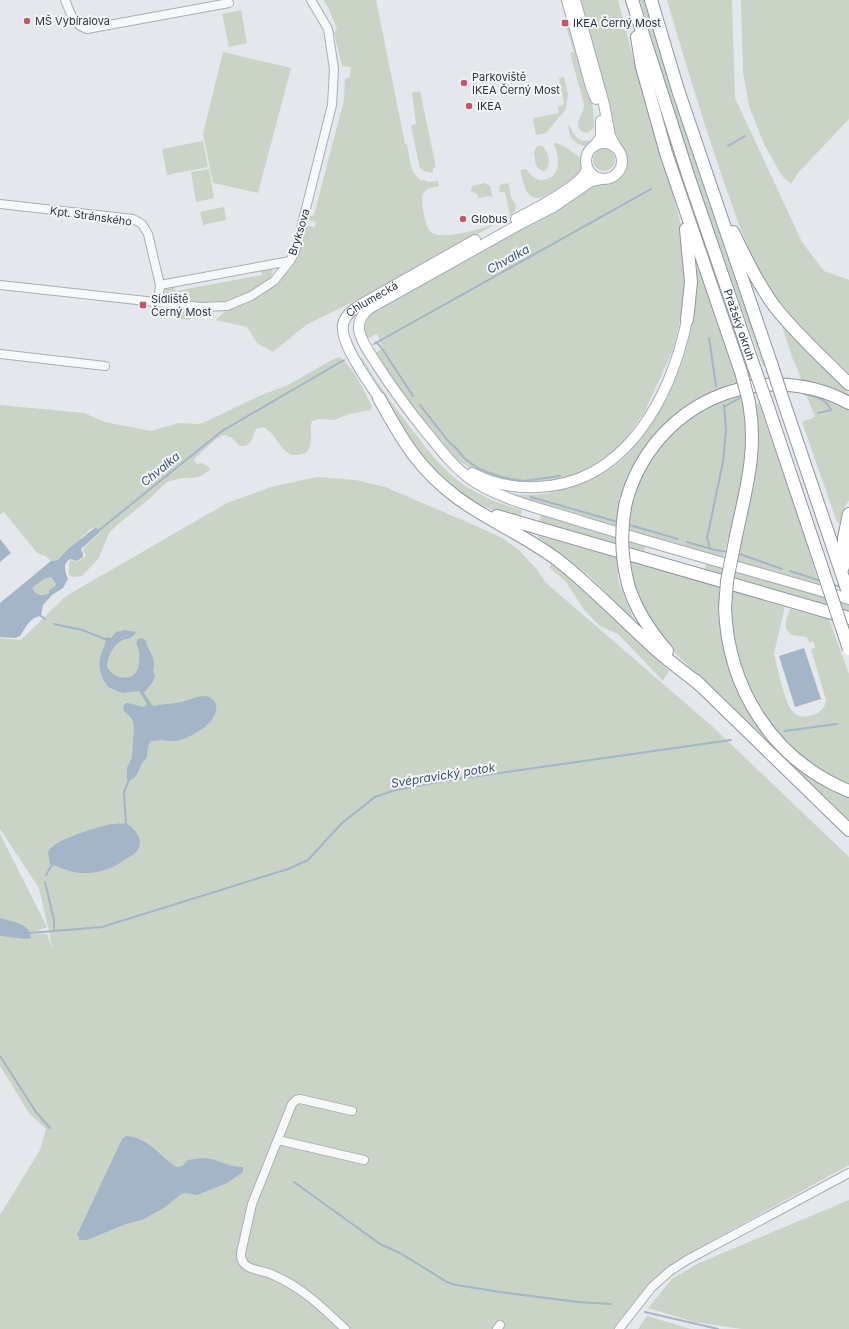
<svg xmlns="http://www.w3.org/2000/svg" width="849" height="1329" viewBox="0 0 849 1329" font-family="Inter,sans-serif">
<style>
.green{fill:#cad4c6}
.water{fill:#a3b5c7;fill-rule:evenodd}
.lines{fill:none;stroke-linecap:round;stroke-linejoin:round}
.stream{stroke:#a3b5c7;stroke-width:2}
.minor-casing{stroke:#a9aeb5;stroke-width:10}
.major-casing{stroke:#a5abb6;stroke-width:12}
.highway-casing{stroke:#8d95a0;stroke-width:14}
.minor{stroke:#f7f8f9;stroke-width:8}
.major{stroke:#fff;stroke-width:10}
.highway{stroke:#fff;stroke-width:12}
.highway-bridge-casing{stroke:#8d95a0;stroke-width:14;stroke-linecap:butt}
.highway-bridge{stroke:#fff;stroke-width:12}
.poi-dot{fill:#c45667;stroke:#f4f6f8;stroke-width:1.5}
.labels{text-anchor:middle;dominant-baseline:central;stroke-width:4;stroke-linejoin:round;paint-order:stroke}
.poi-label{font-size:11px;fill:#2d3542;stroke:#f4f6f8;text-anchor:start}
.street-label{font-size:11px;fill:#2d3542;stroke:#f4f6f8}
.water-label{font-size:12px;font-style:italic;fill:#3a5473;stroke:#f4f6f8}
</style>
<rect width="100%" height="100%" fill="#e4e7eb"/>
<path class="green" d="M323,0H376L405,144H407C410,158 409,173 422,181L423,180L429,182L438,181L439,186C433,187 426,188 423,194C420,201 425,224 429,230C431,233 434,234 437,235C445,237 477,231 485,227C494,224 500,217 510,215L505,192H499L500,185L508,183L509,185L511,197L516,205L515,211L510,216L375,291L306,325L273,352L257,343L247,327L216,320L227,309L250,301L261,296L284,275L297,259L305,225L315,227L316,222L307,220L310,216L314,215L344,100L345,79L350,77L351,67L342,66L334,33L337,29L328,7Z
M579,0H618L645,104L673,194L680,221L684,254L685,285L680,321L673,350L644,413L628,435L630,436C601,465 560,489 517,484C510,483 503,480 496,478C480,473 467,468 454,456C445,448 437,438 430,429C410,405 392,379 375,353L383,348L377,334L367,339C360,318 374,311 390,301L585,191C599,180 599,187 612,182C624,177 630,162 624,150C622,146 618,143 616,140Z
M640,0H645L690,142L766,365L763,366L718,245L692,168Z
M667,0H732L735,98L802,242L824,271L849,280V374C821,347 792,320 769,287C749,256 737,219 725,185C704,124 685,62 667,0Z
M741,0H849V119L798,173L791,184L782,176L764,144L749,106L743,72Z
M241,10L247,43L229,47L222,14Z
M565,23L571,29L593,108L594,128L587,133L581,131L578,126C578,118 584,112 584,104L570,53L574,52Z
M223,52L291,68L258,193L213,183L203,134Z
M564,77L568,94L566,109L546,133L536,135L533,120L534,118L559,113L558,107L564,104L559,78Z
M420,91L436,167L433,168V173L424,171L420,168L411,126L416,124L412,93Z
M569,124C572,130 574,139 584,141C587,141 591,140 594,140L585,146C573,145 567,134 569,124Z
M203,141L208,167L167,175L162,149Z
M553,143C560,143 569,149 575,154C600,170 555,190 543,197C526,203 523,182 520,170L526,169C528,171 531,176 535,178C538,180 543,181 547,179C562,175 559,153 553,143Z
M537,146H542C549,151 552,167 544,171C535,170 535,160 534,152Z
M593 160a11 11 0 1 1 22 0a11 11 0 1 1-22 0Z
M209,169L214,198L196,202L191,172Z
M484,183L490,186L493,199L491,196L479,198L477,194L471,191L472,186Z
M224,207L226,220L203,225L200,212Z
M271,268L273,271L271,277C262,283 253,291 243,296C227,305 183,305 166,298C163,294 164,290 168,287H173L176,291L262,275L261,269Z
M699,268L738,383C691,395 652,426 631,470C627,477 625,485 622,493C621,496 619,497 618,500L631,503L636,484L669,434L704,407L740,393L746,412V463L731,533L728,539L723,557L532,503L508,493C528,497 550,494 569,488C587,482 607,473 622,460C629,454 635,446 640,439C678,392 698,329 697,269Z
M171,308L188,310L192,314L191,319L188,320L168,317L166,312Z
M782,326L849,394V398L831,389L802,381L795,363L793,360Z
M340,357C355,369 363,390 372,406L371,410L349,414L334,420L319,419L312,421C309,429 313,438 310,446C309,450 306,453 302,454C286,459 281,445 273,435C271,432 267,430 264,427L256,429L251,441L246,446H240L231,437L223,435L215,440L195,458L194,461L197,464L201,463L208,466L210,470L201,476L194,478H182L167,482L148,500L117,525L109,533L99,558L82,576L73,577L69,575V563L71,560L77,562L86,556L83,550L84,548L101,532L96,527L91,529L82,537L58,560L51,561L46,556L37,553L4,512L0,514V405L84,413L105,422L151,431L179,423L198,424L203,423L259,396L288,385L330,361Z
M362,358C378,384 395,408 413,431C426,448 439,465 456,479C475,494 499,504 522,510L519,520C500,513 481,506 464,495C415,463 391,407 361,359Z
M805,392L839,404L849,409V500L843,510L840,524L837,522L802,422L815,417Z
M759,403L807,544L819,585L736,561L757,455L758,435L754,405Z
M317,477L356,480L385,487L483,529L504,539L519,550L538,571L545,582L713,727L849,857V1165L679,1259L653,1281L635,1301L614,1329H0V1215L40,1150L46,1129L29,1113L0,1066V936L31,938V933L22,926L0,918V834L47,927L32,933L47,934L53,950L39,888L0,829V638L21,640L66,596L227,503L271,487Z
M541,515L646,545L643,555L538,525Z
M539,536L719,587V615L749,710L849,797V823L669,647L643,610L629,571L617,574L620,586L634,620L588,575L538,537Z
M707,562L849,605V615L704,572Z
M552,564L568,574L583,587L669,671L663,681L618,634L600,626L585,611L566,582L549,567Z
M51,577L56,584L55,586L49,590V593C42,597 36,595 31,588L44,579Z
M732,591L784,607V611L774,653L775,659C778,670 786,706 793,712C799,718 806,717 813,715C821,712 825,708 826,700L811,649L815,648L814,642H809L807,637L792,635L786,629V620L790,609L829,619L849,674V786L828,776L794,751L770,724L751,694L734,648L731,608Z
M849,1200V1329H742L694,1322L648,1308L672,1279L699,1263Z
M647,1316L691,1329H638Z"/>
<path class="water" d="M96,527L100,532L81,549L83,553V557L77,561L70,559C62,564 65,571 68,579L63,588L52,595L43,605L41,616C30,617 26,627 20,636L15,638L0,637V603L51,561L58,560L68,549ZM51,577L56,584L55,586L49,590V593C43,597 35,595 32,588L44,579Z
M0,539L11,553L0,562Z
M125,630L136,632C132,639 129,638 123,640C113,644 107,658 107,667C113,679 133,683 138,668C139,666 140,655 139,652C139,649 137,646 136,643L138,639L142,638L146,641C149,654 157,657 153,671L155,675C154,683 148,687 144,693L152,705L154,706C163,704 172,704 181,702C189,700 197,696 205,696C209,696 213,699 215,702C222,716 201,732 190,736C184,739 176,742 169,741C164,740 157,740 151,741C147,746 148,750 147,756C146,760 143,761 141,765C138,771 138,777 130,780L127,779V768L132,757L134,726L132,719L124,711L123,706L126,703H128L144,707L147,704L139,691L122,693L108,687C101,677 97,666 101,654C103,649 106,644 105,639L107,637L111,638L116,632Z
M804,648L821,699L795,707L779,656Z
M112,824C116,824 123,823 127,824C134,828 143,838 139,847C137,853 131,856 126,859C112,869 98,874 80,873C69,872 60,867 50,864L48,852C54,839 98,827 112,824Z
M0,918C11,921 31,924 31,938L26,939L0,936Z
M126,1136C148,1137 160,1156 176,1167L182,1166L188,1160L202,1158L212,1159L232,1166L243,1167V1172L227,1183L197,1195L186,1193L181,1194L164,1208L142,1220L126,1224L87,1240H79V1237L77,1235L122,1139Z"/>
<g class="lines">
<path class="stream" d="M728,146L745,136
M709,338L716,386
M376,342L381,347L413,396
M374,344L651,189
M804,394C816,396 826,399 831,410L818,413
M420,405L449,442L455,447L465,459L479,469L501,477L523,481L560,476
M724,407L743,396
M531,497L618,522
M626,524L678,539
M98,531L222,431L344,360
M687,542L715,550L729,552
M710,548L707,538L723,462L726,430L724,405
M737,553L782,569
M790,571L821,581
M833,585L842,587
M41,616L45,619
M54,624L82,630L105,639
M785,731L837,724
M126,824L124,792L129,780
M46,875L52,865
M45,882L54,920V930
M29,933L102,927L288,869L308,860L342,823L375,797L396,790L443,781L731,740
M0,1056L36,1112L50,1128
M294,1182L380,1244L400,1253L447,1282L456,1285L507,1293L578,1302L611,1304
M645,1312L718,1329"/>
<defs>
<path id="minor" d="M65,0C71,13 72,24 87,29L229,3
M0,204L133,219L142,224L148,234L160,285L158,302
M0,285L201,307L227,306L251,296L274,281L290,261L295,252L332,105L334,69L328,29L311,0
M160,285L290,261
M0,354L105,366
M278,1140L364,1160
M345,1329C322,1307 303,1288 273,1275C260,1269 240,1271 241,1253L252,1204L292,1104L296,1100L300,1099L352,1111
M497,1329L500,1325
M619,1329L652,1287L670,1271L687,1260L849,1173"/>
<g id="major">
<path d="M567,0L591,87L596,99"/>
<path d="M575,0L604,104L610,136L616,147"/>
<circle cx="604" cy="161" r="18"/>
<path d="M595,145L601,137V121"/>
<path d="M601,179L591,181L553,207L520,224L370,308C347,325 365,345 376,363C392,388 409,411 427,433C440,449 452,465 469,478C499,500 547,510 583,522C671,549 761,573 849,599"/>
<path d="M516,219C531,211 586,184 587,167"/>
<path id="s1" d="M379,398C369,382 336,339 344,321C347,313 355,308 362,304L475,240"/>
<path d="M472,473C492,484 514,488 537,487C626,484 671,397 687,320"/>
</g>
<g id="highway">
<path id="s2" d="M632,0L689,178L755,370"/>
<path d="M651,0L678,90L773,369"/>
<path d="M637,37L642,67L666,153L741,372"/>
<path d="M686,229L691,282L687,320"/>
<path d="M733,232C745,257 758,284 775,307C797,335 824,359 849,384"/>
<path d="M379,398C402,440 419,470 459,499C491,522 528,537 559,561C592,587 620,617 651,645C666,659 684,672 700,685"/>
<path d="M783,400L849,595"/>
<path d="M766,401L818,556"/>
<path d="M626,502C652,405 759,355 849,403"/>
<path d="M497,516L849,618"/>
<path d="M735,541C745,492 758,453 749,402"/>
<path d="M843,567L844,538L849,514"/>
<path d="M628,584C635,609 650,631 667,651"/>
<path d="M725,608C728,689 773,760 849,791"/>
<path d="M695,680L849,830"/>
</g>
</defs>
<use href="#minor" class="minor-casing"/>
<use href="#major" class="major-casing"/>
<use href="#highway" class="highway-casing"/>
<use href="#minor" class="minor"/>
<use href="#major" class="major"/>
<use href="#highway" class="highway"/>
<defs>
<path id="highway-bridge" d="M773,369L783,400
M755,370L766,401
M741,372L749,402
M626,502C620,530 621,556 628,584
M818,556L849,649
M725,608L727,581L735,541"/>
</defs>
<use href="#highway-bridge" class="highway-bridge-casing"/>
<use href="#highway-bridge" class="highway-bridge"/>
</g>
<g class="poi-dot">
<circle cx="27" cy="21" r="4"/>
<rect x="561" y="19" width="8" height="8" rx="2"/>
<circle cx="464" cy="83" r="4"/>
<circle cx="469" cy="106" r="4"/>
<circle cx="463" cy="219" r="4"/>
<rect x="139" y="301" width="8" height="8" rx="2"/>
</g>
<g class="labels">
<g class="poi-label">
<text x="35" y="21">MŠ Vybíralova</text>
<text x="573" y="23">IKEA Černý Most</text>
<text x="472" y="77">Parkoviště<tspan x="472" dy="13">IKEA Černý Most</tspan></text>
<text x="477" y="106">IKEA</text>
<text x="471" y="219">Globus</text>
<text x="151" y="299">Sídliště<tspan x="151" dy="13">Černý Most</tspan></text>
</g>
<g class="street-label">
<text transform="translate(91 216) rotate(8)">Kpt. Stránského</text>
<text transform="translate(299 232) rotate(-73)">Bryksova</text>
<text stroke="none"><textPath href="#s1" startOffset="123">Chlumecká</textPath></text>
<text stroke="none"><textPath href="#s2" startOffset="342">Pražský okruh</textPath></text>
</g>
<g class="water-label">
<text transform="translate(508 259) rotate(-29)">Chvalka</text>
<text transform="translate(160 469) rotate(-39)">Chvalka</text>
<text transform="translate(443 775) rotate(-9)">Svépravický potok</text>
</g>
</g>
</svg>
